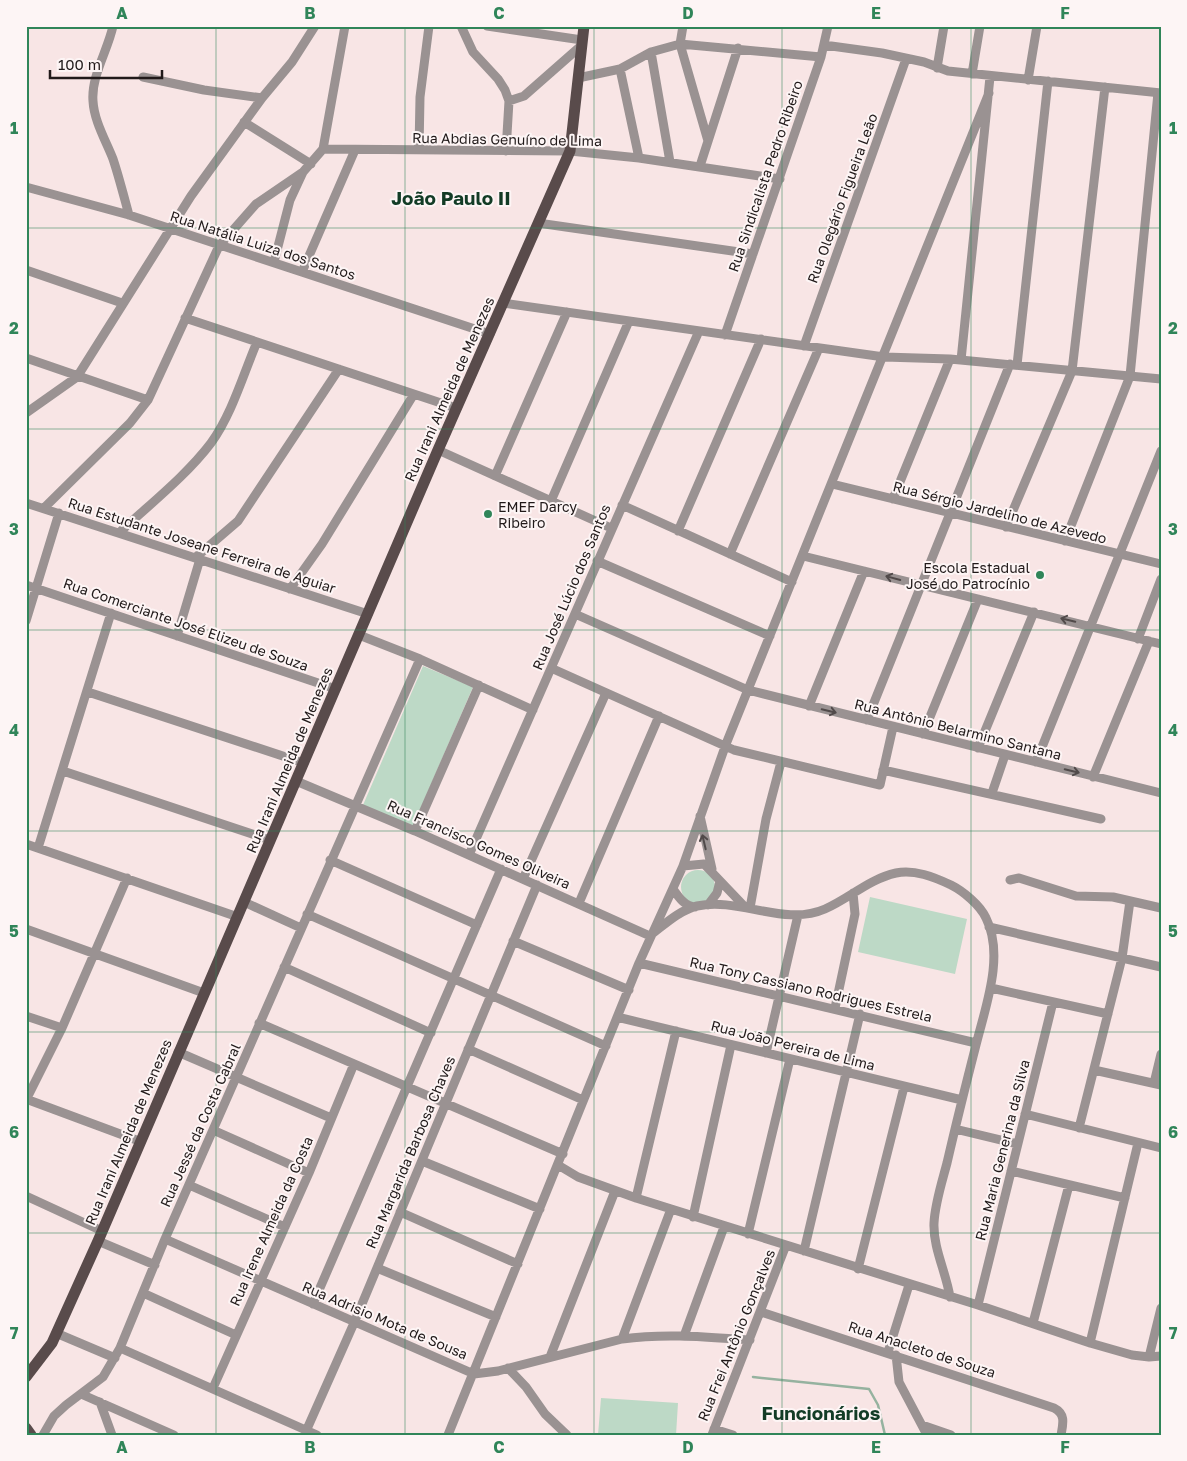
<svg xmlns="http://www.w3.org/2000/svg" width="1187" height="1461" viewBox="0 0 1187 1461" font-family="'Golos Text',sans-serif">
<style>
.green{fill:#bdd9c6}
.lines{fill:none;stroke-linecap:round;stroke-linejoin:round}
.stream{stroke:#95b29f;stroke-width:2.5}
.minor{stroke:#9a9292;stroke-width:9}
.major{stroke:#594b4b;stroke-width:11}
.oneway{stroke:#514a4a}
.grid{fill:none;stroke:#308559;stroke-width:1;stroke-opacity:0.55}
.poi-dot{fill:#308559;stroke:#fdf5f5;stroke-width:2}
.labels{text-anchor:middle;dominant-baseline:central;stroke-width:4;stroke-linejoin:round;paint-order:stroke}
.street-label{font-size:14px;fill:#211a1a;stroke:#fdf5f5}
.poi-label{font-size:14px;fill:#211a1a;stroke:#fdf5f5;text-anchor:start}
.district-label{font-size:19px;font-weight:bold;fill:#133c26;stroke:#fdf5f5}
.neatline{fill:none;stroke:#308559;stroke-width:2}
.grid-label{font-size:16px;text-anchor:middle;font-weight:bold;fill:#308559}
</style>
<rect width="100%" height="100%" fill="#f8e5e5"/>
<path class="green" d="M423,666L473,687L413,826L363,805Z
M681 887a17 17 0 1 1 34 0a17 17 0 1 1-34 0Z
M870,897L967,919L955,974L858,952Z
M601,1398L678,1403L676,1435H598Z"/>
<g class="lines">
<path class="stream" d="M753,1377L869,1389L878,1405L885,1435"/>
<path class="minor" d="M113,26C108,50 91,76 93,101C94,121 106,141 113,159C119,177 124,197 129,215
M461,26L473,52L498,79L505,90L509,101L506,151
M487,26L582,40
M683,26L680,44L708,141
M824,45L882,53L924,62L948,71L1161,93
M651,52L670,162
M937,68L944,26
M620,69L639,158
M972,74L980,26
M143,77L204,90L262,98
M578,78L620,69L651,52L680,44L821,57
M1028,80L1037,26
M509,101L524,96L582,45
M244,122L311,164
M323,149L570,151L639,158L780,179
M419,150L420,97L429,26
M700,166L738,48
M26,187L129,215L490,334
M538,223L753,254
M274,262L290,200L303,172L323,149L345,26
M26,270L122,303
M302,272L355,150
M503,303L884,357L950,359L1161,379
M185,318L456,408
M725,335L821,57L828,26
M804,346L906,59
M26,358L148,400
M961,360L990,77
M1017,365L1048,81
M26,413L77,377L191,196L262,98L292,62L315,26
M438,450L611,528
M495,476L567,312
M832,484L1161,564
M893,499L950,359
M551,501L629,321
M26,503L368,614
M622,505L792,582
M44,508L130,423L148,400L219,246L256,204L303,172
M1006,527L1072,371L1105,87
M678,531L761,339
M120,532C150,504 186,476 211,443C232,414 243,375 257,342
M1065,541L1130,376L1158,93
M730,554L819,348
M803,556L1161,644
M195,558L238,521L339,369
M597,561L770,636
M26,585L336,689
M290,589L322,544L414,394
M575,614L748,690L1161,793
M26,621L59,513
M359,635L420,659L533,710
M177,636L200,559
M1138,639L1161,579
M551,668L734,750L880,785L893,727
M88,692L304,763
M809,706L864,571
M867,720L1010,364
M923,734L978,599
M978,748L1034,612
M1036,762L1161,451
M883,770L1101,819
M63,771L270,840
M1093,777L1149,641
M296,781L415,831L650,936
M992,793L1005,755
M700,816L712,869
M415,831L479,685
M26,844L238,917
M38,848L111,613
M469,855L699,331
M330,860L477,925
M683,866L704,864L745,907
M523,879L606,693
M1010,880L1019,878L1076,896L1113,897L1161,908
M673,889C678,896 685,907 695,907
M244,902L301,928
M579,903L659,716
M708,905L717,893L720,881
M750,908L766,819L781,762
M307,914L606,1046
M989,927L1161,967
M26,929L204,993
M652,934C665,924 680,910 697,906C740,897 784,927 825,909C850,898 869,879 896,873C914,869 934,877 951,885C963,891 980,905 986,918C1005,956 985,1008 976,1045C966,1084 956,1124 947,1163C942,1182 935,1203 934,1223C933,1248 946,1272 950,1297
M513,941L629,990
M639,963L976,1043
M284,967L431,1033
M991,988L1108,1014
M835,1008L855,914L853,893
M26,1016L62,1028
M617,1017L962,1100
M259,1023L563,1154
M468,1049L583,1100
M178,1052L331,1118
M766,1053L798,915
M1094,1070L1161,1085
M1154,1083L1161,1054
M26,1099L139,1141
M26,1100L62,1028L127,878
M1025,1114L1161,1148
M1079,1128L1122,958L1130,901
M955,1129L1017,1144
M213,1130L309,1173
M422,1161L540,1209
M558,1165L578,1177L636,1198L978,1305L1090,1343L1132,1355L1149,1357L1161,1356
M1011,1171L1125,1198
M189,1185L285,1227
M26,1196L102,1231
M636,1198L676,1031
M400,1212L518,1264
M693,1217L731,1045
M748,1234L790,1059
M165,1239L474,1374L498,1371L622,1339C665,1333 707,1337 750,1340
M98,1241L155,1265
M804,1251L860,1014
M377,1268L496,1317
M858,1269L904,1087
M143,1293L236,1335
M313,1304L501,869
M978,1305L1053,1002
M761,1312L1054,1408C1066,1414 1063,1424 1061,1435
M1033,1323L1069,1185
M56,1333L115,1358
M684,1336L724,1227
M622,1339L671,1209
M1090,1343L1138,1143
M120,1348L317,1435
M888,1352L909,1285
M896,1355L899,1382L927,1435
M550,1357L615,1191
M1149,1357L1161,1308
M508,1368L526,1387L545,1414L567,1435
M213,1388L309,1173L354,1064
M81,1394L174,1435
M100,1402L112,1435
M922,1425L951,1435
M307,1429L354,1323L537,885
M714,1429L733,1435
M43,1435L54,1416L66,1405L103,1377L120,1348L165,1239L420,659
M448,1435L639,963L683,866L726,744L989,93
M712,1435L786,1245"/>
<path class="major" d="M26,1377L52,1343L98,1241L438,450L570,151L584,26
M26,1428L31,1435"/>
</g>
<defs><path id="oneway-shaft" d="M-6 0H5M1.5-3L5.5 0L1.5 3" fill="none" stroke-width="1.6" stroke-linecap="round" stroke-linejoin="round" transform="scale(1.25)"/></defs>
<g class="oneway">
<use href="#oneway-shaft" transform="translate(893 578) rotate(-165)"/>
<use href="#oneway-shaft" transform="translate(1068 620) rotate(-166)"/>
<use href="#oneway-shaft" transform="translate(829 711) rotate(14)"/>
<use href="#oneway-shaft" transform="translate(1072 771) rotate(14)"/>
<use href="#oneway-shaft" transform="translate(704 842) rotate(-103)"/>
</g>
<path class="grid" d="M216,26V1435M405,26V1435M594,26V1435M782,26V1435M971,26V1435M26,228H1161M26,429H1161M26,630H1161M26,831H1161M26,1032H1161M26,1233H1161"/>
<g class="poi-dot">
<circle cx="488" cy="514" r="5"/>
<circle cx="1040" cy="575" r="5"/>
</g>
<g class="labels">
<g class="street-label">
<text transform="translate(507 139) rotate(1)">Rua Abdias Genuíno de Lima</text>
<text transform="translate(765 176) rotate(-71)">Rua Sindicalista Pedro Ribeiro</text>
<text transform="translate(842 198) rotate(-70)">Rua Olegário Figueira Leão</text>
<text transform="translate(263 245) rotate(18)">Rua Natália Luiza dos Santos</text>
<text transform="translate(449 389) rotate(-66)">Rua Irani Almeida de Menezes</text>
<text transform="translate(1000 512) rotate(14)">Rua Sérgio Jardelino de Azevedo</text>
<text transform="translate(202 545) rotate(18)">Rua Estudante Joseane Ferreira de Aguiar</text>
<text transform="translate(571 587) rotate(-67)">Rua José Lúcio dos Santos</text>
<text transform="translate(186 624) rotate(19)">Rua Comerciante José Elizeu de Souza</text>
<text transform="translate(958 729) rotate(14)">Rua Antônio Belarmino Santana</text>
<text transform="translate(289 760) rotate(-67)">Rua Irani Almeida de Menezes</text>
<text transform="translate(479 844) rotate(24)">Rua Francisco Gomes Oliveira</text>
<text transform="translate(811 989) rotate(13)">Rua Tony Cassiano Rodrigues Estrela</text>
<text transform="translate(793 1045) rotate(14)">Rua João Pereira de Lima</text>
<text transform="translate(200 1125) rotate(-66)">Rua Jessé da Costa Cabral</text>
<text transform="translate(128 1132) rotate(-67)">Rua Irani Almeida de Menezes</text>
<text transform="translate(1002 1150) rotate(-76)">Rua Maria Generina da Silva</text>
<text transform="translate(410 1152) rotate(-67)">Rua Margarida Barbosa Chaves</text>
<text transform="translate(271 1221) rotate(-66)">Rua Irene Almeida da Costa</text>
<text transform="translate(385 1320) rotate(23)">Rua Adrisio Mota de Sousa</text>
<text transform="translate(736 1335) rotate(-68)">Rua Frei Antônio Gonçalves</text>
<text transform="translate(922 1349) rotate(18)">Rua Anacleto de Souza</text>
</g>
<g class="poi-label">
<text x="498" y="506">EMEF Darcy<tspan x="498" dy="16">Ribeiro</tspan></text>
<text x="1030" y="567" text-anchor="end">Escola Estadual<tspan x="1030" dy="16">José do Patrocínio</tspan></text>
</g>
<g class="district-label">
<text x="451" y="197">João Paulo II</text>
<text x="821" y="1412">Funcionários</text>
</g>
</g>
<rect width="1187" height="1461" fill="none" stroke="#fdf5f5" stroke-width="55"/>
<path d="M50 70v8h112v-8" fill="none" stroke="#211a1a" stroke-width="2.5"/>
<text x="58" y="70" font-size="15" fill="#211a1a" stroke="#fdf5f5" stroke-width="4" paint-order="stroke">100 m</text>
<rect x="28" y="28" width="1132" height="1406" class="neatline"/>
<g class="grid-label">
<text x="122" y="19">A</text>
<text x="310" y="19">B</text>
<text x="499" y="19">C</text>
<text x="688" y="19">D</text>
<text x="876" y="19">E</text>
<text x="1065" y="19">F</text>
<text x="14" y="134">1</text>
<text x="1173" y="134">1</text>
<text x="14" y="334">2</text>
<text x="1173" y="334">2</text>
<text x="14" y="535">3</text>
<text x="1173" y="535">3</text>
<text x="14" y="736">4</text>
<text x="1173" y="736">4</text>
<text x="14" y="937">5</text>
<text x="1173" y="937">5</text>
<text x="14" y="1138">6</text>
<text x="1173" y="1138">6</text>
<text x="14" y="1339">7</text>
<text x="1173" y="1339">7</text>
<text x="122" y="1453">A</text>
<text x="310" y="1453">B</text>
<text x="499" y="1453">C</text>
<text x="688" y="1453">D</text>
<text x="876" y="1453">E</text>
<text x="1065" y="1453">F</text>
</g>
</svg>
